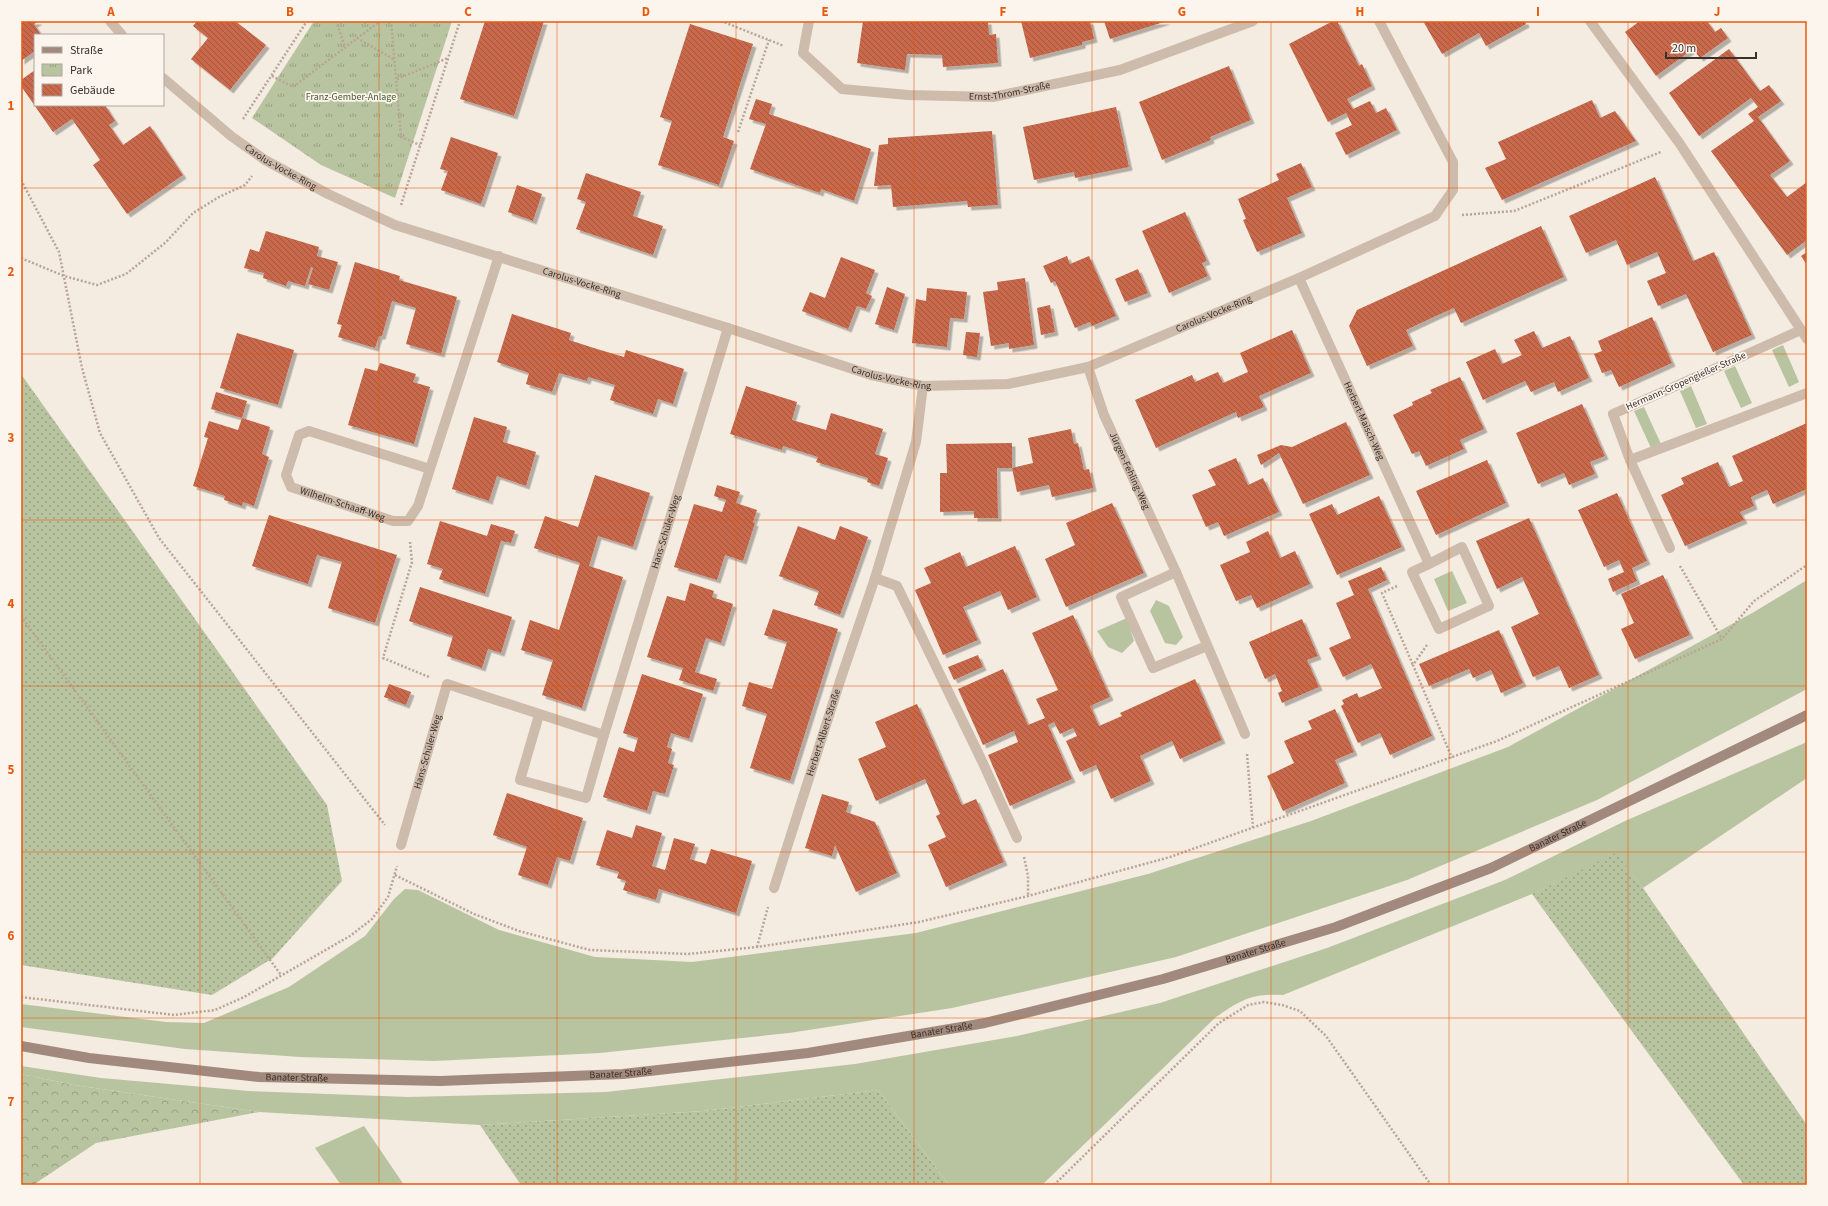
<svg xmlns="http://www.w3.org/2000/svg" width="1828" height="1206" viewBox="0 0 1828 1206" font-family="'Source Sans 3',sans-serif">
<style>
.grass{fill:#b8c4a0}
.forest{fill:url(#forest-crowns)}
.park{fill:url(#park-tufts)}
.garden{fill:url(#garden-dots)}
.building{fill:url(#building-back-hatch);filter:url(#shadow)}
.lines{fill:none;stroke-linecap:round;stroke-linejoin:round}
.path{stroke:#b9a596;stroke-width:2.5;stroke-dasharray:2 2;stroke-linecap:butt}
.service{stroke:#cdbbac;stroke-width:10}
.minor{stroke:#cdbbac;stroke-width:10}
.secondary{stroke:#a18a7d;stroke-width:10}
.grid{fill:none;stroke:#e8590c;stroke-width:1;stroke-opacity:0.55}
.labels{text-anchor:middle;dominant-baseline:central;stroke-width:3.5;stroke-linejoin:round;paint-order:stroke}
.street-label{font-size:10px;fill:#3b302b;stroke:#fbf5ee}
.park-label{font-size:10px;fill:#4a5a2e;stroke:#fbf5ee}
.neatline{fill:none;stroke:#e8590c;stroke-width:1.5}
.grid-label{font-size:13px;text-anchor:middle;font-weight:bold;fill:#e8590c}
</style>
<defs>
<pattern id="forest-crowns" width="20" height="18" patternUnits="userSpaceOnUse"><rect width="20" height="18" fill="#b8c4a0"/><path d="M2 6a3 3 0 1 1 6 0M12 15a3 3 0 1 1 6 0" fill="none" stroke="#97a083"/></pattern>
<pattern id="park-tufts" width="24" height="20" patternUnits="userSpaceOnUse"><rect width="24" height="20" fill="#b8c4a0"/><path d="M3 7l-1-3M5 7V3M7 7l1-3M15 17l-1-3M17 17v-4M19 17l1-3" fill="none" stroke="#97a083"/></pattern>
<pattern id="garden-dots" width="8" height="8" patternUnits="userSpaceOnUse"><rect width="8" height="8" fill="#b8c4a0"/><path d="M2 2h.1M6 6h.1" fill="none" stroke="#97a083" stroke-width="1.8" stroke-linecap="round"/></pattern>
<pattern id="building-back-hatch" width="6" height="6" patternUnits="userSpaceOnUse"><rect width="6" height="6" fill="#c8694b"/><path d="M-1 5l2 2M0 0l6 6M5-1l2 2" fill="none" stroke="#a4573f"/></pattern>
<filter id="shadow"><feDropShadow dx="3.5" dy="3.5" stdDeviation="0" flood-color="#0004"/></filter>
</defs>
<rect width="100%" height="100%" fill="#f4ebe1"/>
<path class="grass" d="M1783,345L1799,382L1789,387L1772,350Z
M1735,366L1752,403L1741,408L1724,371Z
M1691,386L1707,424L1696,428L1680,391Z
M1644,407L1661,444L1651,448L1634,411Z
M1452,571L1467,603L1448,611L1434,579Z
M1807,580V689L1597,800L1407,880L1176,957L952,1008L789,1033L600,1053L434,1061L300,1057L185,1049L21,1027V1004L166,1022L204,1023L289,987L365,936L394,899L405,889L418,890L499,930L595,957L692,962L916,933L1148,874L1311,821L1508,747L1754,612Z
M1156,600L1169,606L1183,637L1176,645L1165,643L1150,611Z
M1127,618L1134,641L1122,653L1108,647L1097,631Z
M1807,742V778L1643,888L1616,854L1532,894L1283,995C1251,993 1241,1000 1216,1017L1042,1185H949L878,1090L703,1111L480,1125L259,1112L74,1085L21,1074V1066L101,1078L249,1091L408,1097L606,1092L855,1064L1017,1036L1160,1003L1327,948L1505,880L1625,821Z
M364,1126L404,1185H341L315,1148Z"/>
<path class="forest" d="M21,1074L74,1085L259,1112L96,1143L33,1185H21Z"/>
<path class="park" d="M314,21H452L395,198L321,165L252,118Z"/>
<path class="garden" d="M21,374L327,805L342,881L273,958L212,995L21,965Z
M1616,853L1643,888L1807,1125V1185H1744L1532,894Z
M878,1090L949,1185H521L480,1125L703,1111Z"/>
<path class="building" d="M21,21H39L34,24L41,35H35V51L21,61Z
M197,21H235L266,45L230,90L191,59L208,38L193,26Z
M485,21H544L514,116L460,99Z
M863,21H988L989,35L996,34L998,63L943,67L942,55L907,54L905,70L857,63Z
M1021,21H1090L1094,39L1082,42V45L1030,58Z
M1104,21H1167L1110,39Z
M1333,21H1337L1359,66L1362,64L1372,86L1347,99L1353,109L1370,101L1376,113L1386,108L1397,130L1346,155L1335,133L1352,125L1346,113L1328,122L1289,44Z
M1423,21H1525L1526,24L1486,46L1479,33L1442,54Z
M1640,21H1707L1715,32L1721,28L1728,38L1700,58L1693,49L1656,76L1625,32Z
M690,24L753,44L723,137L734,141L719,185L658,165L672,121L660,117Z
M1729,49L1760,91L1769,85L1781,101L1758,117L1790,161L1770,175L1787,197L1807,182V240L1787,255L1711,151L1754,121L1748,114L1758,107L1751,98L1699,136L1669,93Z
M1229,66L1251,120L1210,137L1211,140L1162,160L1139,102Z
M35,70V105H105L115,121L109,125L123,145L150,126L183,175L127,214L93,165L100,160L72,119L53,132L21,86V80Z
M756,99L772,104L769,114L871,149L854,201L821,189L820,193L750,169L766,124L749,119Z
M1592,100L1600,118L1615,111L1636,141L1502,200L1485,168L1506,159L1498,142Z
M1116,107L1129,167L1075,178L1074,172L1034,180L1023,127Z
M992,131L998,205L968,207L967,201L893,207L891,185L874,186L879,145L888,144V138Z
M451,137L498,153L481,204L441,190L448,171L440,169Z
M1301,163L1312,187L1287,198L1302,233L1257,252L1243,220L1246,219L1238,199L1279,180L1276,174Z
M586,173L641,192L633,216L663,226L653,255L576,229L586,202L577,199Z
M1655,177L1693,261L1714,252L1752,335L1713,352L1686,294L1658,306L1647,281L1666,273L1657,252L1627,265L1616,240L1586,253L1569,216Z
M517,185L542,194L533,221L508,212Z
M1185,212L1207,261L1202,263L1208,276L1169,293L1142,231Z
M1541,226L1564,277L1461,323L1454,308L1438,315L1406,330L1413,346L1367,366L1349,326L1357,310Z
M266,231L319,247L317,256L338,262L329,290L308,284L313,268L311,267L305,286L288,281L286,286L263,278L264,273L244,268L250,249L259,252Z
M1807,252V265L1801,256Z
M1067,256L1070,264L1089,256L1116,316L1092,326L1090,322L1075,328L1055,281L1051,283L1043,266Z
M841,257L875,270L866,293L872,296L866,309L857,306L848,329L802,311L810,292L825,298Z
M355,262L400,276L399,280L457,297L441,354L406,344L416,308L392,301L382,336H379L375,348L338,337L342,325L337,324Z
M1138,269L1148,293L1125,302L1115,279Z
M1025,278L1034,345L1009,349V343L991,346L983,292L998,290L997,282Z
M887,287L905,294L894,330L875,324Z
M927,288L967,292L964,319L950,318L947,347L912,343L916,299L926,301Z
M1050,305L1055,332L1041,335L1037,308Z
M512,314L571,333L569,340L597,349L624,357L626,350L684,369L673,404L658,399L653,414L610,400L615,385L588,377L587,381L559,373L552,392L526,384L529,373L497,362Z
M1652,317L1672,363L1619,387L1611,370L1602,373L1594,354L1602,351L1598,341Z
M1292,330L1311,373L1259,396L1264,407L1238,418L1236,412L1156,448L1135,400L1192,375L1195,382L1218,372L1223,383L1248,372L1240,353Z
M1534,331L1542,348L1570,336L1589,378L1558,392L1554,382L1531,392L1525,381L1483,400L1466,362L1495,349L1502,364L1522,355L1514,340Z
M966,332L980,333L977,357L963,355Z
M237,333L294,350L278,405L220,388Z
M380,363L416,374L413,382L430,387L414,444L348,425L365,368L377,371Z
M1460,377L1484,429L1460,440L1464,449L1426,466L1419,451L1412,454L1393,415L1413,405L1412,402L1432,393L1430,390Z
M746,386L797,402L792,420L826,430L831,413L883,429L875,454L888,458L879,486L867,482L868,478L816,462L818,457L783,446L782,450L730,434Z
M216,392L247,401L242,418L211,409Z
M1582,404L1605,456L1590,462L1595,474L1569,485L1564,473L1538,484L1516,433Z
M474,417L507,427L503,442L536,452L526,486L497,476L489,501L452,489Z
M242,418L270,427L262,454L269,457L254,506L243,502L242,506L224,500L225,496L193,486L208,438L204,437L209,421L238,430Z
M1346,422L1370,475L1303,504L1279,453L1261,465L1257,455L1281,445L1292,447Z
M1807,423V489L1773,504L1767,490L1751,497L1754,506L1740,512L1744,520L1685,546L1661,495L1684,484L1681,478L1718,462L1729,487L1743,481L1732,456Z
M1071,429L1074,444L1078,443L1084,470L1089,469L1093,488L1052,497L1049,485L1017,492L1012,468L1033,463L1028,438Z
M1012,443V468H997L998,518H974V511L940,512V473H947L946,444Z
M1236,458L1248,485L1263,478L1279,512L1224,536L1218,522L1206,527L1192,495L1216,485L1208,470Z
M1487,460L1506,503L1436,535L1416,491Z
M595,475L650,493L633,547L598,536L589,566L623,577L582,708L542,695L553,660L521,650L530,620L559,630L580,563L534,548L545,516L578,527Z
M717,485L740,492L736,503L757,510L753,522L755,523L743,561L725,555L717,580L674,567L694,504L722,512L726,500L714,496Z
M1617,493L1647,561L1632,568L1637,581L1613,592L1608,579L1624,572L1619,560L1604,567L1578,510Z
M1379,496L1402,547L1337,575L1309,514L1332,504L1337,515Z
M1112,503L1144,573L1066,607L1045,559L1075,545L1066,523Z
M269,515L397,555L375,623L328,608L342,562L317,555L308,584L252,566Z
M1529,518L1599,675L1569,688L1559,666L1533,677L1511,627L1539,614L1522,577L1497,589L1476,541Z
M440,521L487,536L491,524L515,531L511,543L501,541L485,594L439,579L443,569L427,564Z
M798,526L835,540L840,526L868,537L840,615L814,605L819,591L779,576Z
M1268,531L1280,558L1295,551L1310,584L1257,608L1251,595L1236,601L1220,565L1250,552L1246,542Z
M1015,546L1037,597L1008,610L1000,591L963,607L978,640L943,655L915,590L931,583L924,568L960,552L966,567Z
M1381,567L1387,580L1368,589L1432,736L1390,755L1380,733L1358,743L1341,706L1344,704L1342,700L1357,693L1359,698L1382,688L1371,664L1343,677L1329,648L1351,638L1336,603L1354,595L1348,581Z
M1663,575L1690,635L1635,659L1621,629L1634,623L1621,594Z
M690,583L714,591L712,597L733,604L721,643L706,638L695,672L717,679L713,691L679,680L683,668L647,657L667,596L685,601Z
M420,587L512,617L501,653L488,649L482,668L447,656L453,636L409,621Z
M773,609L838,629L790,781L750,768L767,714L742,706L749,682L772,689L787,642L764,635Z
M1073,615L1110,697L1090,706L1099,726L1122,716L1120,713L1195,679L1222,740L1180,759L1172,741L1140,756L1151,781L1111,799L1096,765L1080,772L1066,741L1077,736L1073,728L1060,734L1054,722L1048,725L1072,779L1010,806L988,755L1018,742L1014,731L983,745L958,689L1003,669L1028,725L1045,718L1036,699L1058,690L1032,633Z
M1302,619L1318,656L1307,660L1319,687L1282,703L1278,693L1282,691L1275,674L1265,679L1249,642Z
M1499,630L1523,683L1501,693L1491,670L1473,678L1469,669L1429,686L1419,664Z
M978,655L983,667L954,680L948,667Z
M642,674L703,694L689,739L671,733L667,747L672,749L668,763L674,765L665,794L653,791L647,811L603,797L619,747L634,752L638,738L623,733Z
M389,684L411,692L406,705L384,697Z
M917,704L962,805L976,799L1004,862L946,887L928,845L946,837L936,816L940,814L925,779L876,801L858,759L886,747L875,722Z
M1335,709L1354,752L1335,760L1345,783L1283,811L1267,776L1294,763L1284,741L1312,729L1308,721Z
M507,793L583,818L570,861L557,857L548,885L518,875L527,847L493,835Z
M822,794L849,802L846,812L875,822L897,873L856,892L835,845L832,856L805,848Z
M636,825L662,833L652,866L665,870L674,838L695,844L690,859L706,864L711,849L752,861L736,913L659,889L656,900L623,890L626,881L617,878L619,872L596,865L607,830L632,838Z"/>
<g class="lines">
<path class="path" d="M336,21L345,47
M391,21L401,137L420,145
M721,21L784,46
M357,38L395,60
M272,76L293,87L380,21
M397,79L448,58
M243,119L307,21
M738,132L769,40
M21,180L59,252L82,368L100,433L159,538L385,825
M401,205L460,21
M1462,215L1514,211L1661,152
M21,258L64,276L97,285L126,274L166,242L193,213L219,197L245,185L252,176
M410,542L412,562L383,658L429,677
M1680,566L1722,639
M1397,586L1382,593L1413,665
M21,616L281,975
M1427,645L1413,665L1452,758
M1247,754L1253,828
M1024,857L1028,876V896
M395,875L474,914L519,931L590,950L688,954L757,947L919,922L1028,896L1170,857L1497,741L1722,639L1754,601L1807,565
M757,947L768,907
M21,997L174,1015L215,1010L244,997L350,936L372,919L388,897L397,866
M1054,1185L1219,1023L1248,1005L1264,1002L1282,1005L1300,1011L1326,1036L1431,1185"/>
<path class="service" d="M1630,460L1670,548"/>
<g class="minor">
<path d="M110,21L122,35"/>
<path id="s1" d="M809,21L803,53L842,89L908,95L993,97L1120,70L1253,21"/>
<path d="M1590,21L1680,144L1807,339"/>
<path id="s2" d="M163,78L231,136L265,160L328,194L395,225L728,328L871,375L923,386L1008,384L1088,367L1299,278L1435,216L1453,190V162L1379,21"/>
<path id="s3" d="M1299,278L1429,564L1412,572L1439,629L1489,606L1462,547L1429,564"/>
<path d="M1801,330L1613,414L1630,460L1807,393"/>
<path id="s4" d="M1088,367L1104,415L1176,572L1245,734"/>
<path id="s5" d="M430,469L309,431L299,435L286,475L291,487L393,521H408L418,506L499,256"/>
<path d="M1176,572L1121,597L1153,668L1207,646"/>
<path d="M875,578L897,586L982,761L1017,838"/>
<path d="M539,715L520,780L586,798L604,735"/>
<path id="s6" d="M401,845L447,684L604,735L728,328"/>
<path id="s7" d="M774,888L840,681L875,578L916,442L923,386"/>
</g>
<path class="secondary" id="s8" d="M21,1046L89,1058L259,1077L440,1081L623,1074L808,1053L985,1023L1163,979L1336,927L1491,868L1807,715"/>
</g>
<path class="grid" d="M200,21V1185M379,21V1185M557,21V1185M736,21V1185M914,21V1185M1092,21V1185M1271,21V1185M1449,21V1185M1628,21V1185M21,188H1807M21,354H1807M21,520H1807M21,686H1807M21,852H1807M21,1018H1807"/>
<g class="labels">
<g class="street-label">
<text stroke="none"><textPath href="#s1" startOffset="254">Ernst-Throm-Straße</textPath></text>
<text stroke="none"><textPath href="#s2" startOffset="148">Carolus-Vocke-Ring</textPath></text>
<text stroke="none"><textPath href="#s2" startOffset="472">Carolus-Vocke-Ring</textPath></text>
<text stroke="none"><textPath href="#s2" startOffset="1132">Carolus-Vocke-Ring</textPath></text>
<text stroke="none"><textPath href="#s2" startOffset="796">Carolus-Vocke-Ring</textPath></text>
<text transform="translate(1686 381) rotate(-24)">Hermann-Gropengießer-Straße</text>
<text stroke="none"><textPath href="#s3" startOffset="157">Herbert-Maisch-Weg</textPath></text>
<text stroke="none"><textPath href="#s4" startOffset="112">Jürgen-Fehling-Weg</textPath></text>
<text stroke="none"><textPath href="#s5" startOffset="247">Wilhelm-Schaaff-Weg</textPath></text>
<text stroke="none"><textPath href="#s6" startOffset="545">Hans-Schüler-Weg</textPath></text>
<text stroke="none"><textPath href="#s7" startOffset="163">Herbert-Albert-Straße</textPath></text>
<text stroke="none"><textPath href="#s6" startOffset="97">Hans-Schüler-Weg</textPath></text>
<text stroke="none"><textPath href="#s8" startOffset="1574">Banater Straße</textPath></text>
<text stroke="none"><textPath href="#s8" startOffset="1250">Banater Straße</textPath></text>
<text stroke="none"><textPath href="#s8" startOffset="926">Banater Straße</textPath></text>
<text stroke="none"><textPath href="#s8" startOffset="602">Banater Straße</textPath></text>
<text stroke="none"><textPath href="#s8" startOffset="278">Banater Straße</textPath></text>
</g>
<g class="park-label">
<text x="351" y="97">Franz-Gember-Anlage</text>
</g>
</g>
<rect width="1828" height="1206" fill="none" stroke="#fbf5ee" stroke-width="44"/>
<rect x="34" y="34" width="130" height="72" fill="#fbf5ee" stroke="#aea6a0"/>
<rect x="42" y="47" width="20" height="6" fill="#a18a7d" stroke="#aea6a0"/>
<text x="70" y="54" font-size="12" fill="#3b302b">Straße</text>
<rect x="42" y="64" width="20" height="12" fill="url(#park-tufts)" stroke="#aea6a0"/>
<text x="70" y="74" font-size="12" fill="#3b302b">Park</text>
<rect x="42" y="84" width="20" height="12" fill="url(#building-back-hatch)" stroke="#aea6a0"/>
<text x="70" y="94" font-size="12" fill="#3b302b">Gebäude</text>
<path d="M1666 52v6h90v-6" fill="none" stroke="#3b302b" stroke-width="2"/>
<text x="1672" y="52" font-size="12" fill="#3b302b" stroke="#fbf5ee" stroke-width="3" paint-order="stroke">20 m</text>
<rect x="22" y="22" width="1784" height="1162" class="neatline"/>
<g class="grid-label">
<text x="111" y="16">A</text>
<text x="290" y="16">B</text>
<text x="468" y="16">C</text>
<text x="646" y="16">D</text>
<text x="825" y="16">E</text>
<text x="1003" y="16">F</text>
<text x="1182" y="16">G</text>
<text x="1360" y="16">H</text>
<text x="1538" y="16">I</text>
<text x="1717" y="16">J</text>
<text x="11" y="110">1</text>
<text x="11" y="276">2</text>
<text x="11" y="442">3</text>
<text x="11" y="608">4</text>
<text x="11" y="774">5</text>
<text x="11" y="940">6</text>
<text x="11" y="1106">7</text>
</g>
</svg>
